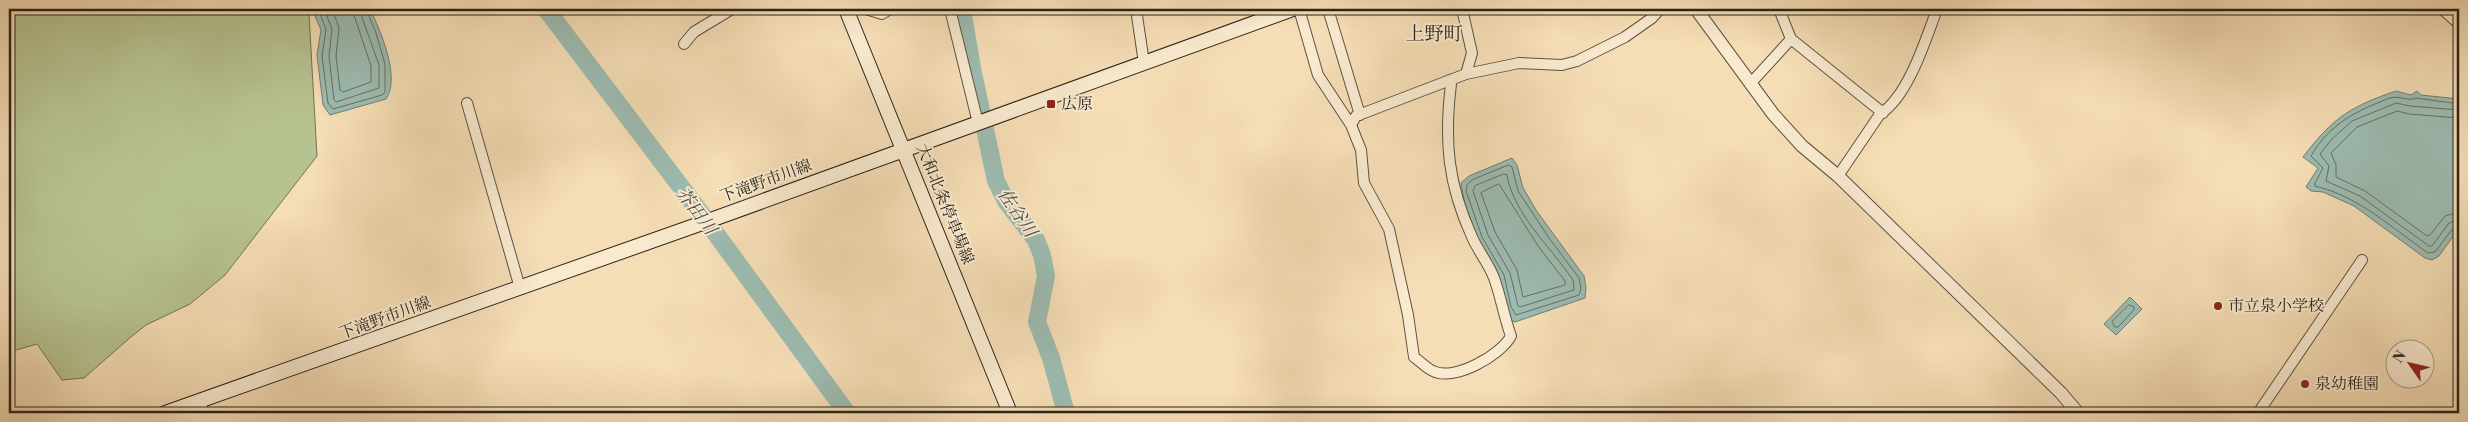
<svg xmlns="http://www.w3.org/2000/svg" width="2468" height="422" viewBox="0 0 2468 422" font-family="'Libre Bodoni','Noto Serif JP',serif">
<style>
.green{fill:#b7c291;stroke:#727355}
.water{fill:#9cbbb0;stroke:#6f7f74}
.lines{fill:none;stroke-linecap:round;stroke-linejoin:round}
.shore{stroke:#647064;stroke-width:1}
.river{stroke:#9cbbb0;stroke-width:18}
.minor-casing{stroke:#5e5240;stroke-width:12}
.tertiary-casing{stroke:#5e5240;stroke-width:14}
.secondary-casing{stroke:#2c2419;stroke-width:16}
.minor{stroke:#f8e9cf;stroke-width:10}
.tertiary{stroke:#f8e9cf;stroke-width:12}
.secondary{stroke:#f8e9cf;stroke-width:14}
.poi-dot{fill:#8f2418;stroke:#f8e9cf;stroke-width:2}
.labels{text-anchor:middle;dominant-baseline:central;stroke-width:4;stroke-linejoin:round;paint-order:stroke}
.poi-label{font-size:16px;fill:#2c2419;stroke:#f8e9cf;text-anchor:start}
.street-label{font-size:16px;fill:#2c2419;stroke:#f8e9cf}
.water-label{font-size:18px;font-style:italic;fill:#4e5146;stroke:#f8e9cf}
.quarter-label{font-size:19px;fill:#2c2419;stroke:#f8e9cf}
</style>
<rect width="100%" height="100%" fill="#f5ddb5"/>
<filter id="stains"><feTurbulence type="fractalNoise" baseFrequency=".004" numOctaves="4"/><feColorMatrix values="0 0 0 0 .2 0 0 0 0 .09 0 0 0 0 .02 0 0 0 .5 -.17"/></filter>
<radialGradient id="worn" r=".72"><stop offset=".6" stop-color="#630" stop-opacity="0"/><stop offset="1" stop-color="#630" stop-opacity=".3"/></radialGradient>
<path class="green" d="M9,9H307L309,14L317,156L225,275L190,304L146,325L132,336L84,378L62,380L37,344L9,352Z"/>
<path class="water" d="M312,9H370C380,30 401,77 386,99L330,115L323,105L317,55L321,30Z
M2396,91L2411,95L2417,91L2421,95L2459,99V228L2439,256L2432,260L2425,258L2354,206L2323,192L2311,191L2306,187L2318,168L2303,157C2333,118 2349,107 2396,91Z
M1512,158L1517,165L1523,188L1536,210L1584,276L1586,288L1585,298L1515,322L1509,319L1499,277L1478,239L1465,205L1461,183L1469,176Z
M2130,297L2142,309L2116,335L2104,324Z"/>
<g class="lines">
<path class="shore" d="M318,9L326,29L322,56L328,103L333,109L382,95L385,92V64L376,33L366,9
M324,9L332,29L329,56L334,100L336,102L379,88V65L359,9
M332,9L339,28L336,56L340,90L343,92L371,82V66L352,9
M2459,104L2416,98C2408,102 2400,95 2390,98C2358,110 2329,124 2311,156L2323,168L2315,183V186C2358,196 2392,228 2428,253L2435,252L2453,228L2459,226
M2459,110L2410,106L2396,103L2352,121L2332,139L2320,154L2329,166L2326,181L2360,196L2429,246H2432L2449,223L2459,219
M2459,118L2409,114L2397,111L2357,127L2331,153L2336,165V177L2365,191L2427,236L2430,235L2445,216L2459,212
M1509,165L1512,167L1518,191L1549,238L1579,278L1581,288L1579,295L1516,315L1511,307L1504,275L1482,237L1466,191L1467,185L1472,180Z
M1504,174L1507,175C1514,215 1551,247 1573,280L1574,290L1520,307L1518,306L1510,273L1488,235L1473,191L1475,186Z
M1499,184L1538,246L1565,281V285L1523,297L1517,270L1495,232L1481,193Z
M2129,305L2134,307V310L2118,327H2115L2112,322Z"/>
<path class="river" d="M546,9L697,208L847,413
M962,9L972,68L996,181L1006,201L1036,240L1042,255L1046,276L1037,322L1051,358L1066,413"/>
<defs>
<path id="minor" d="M866,9L882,14L890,9
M950,9L978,123
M1136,9L1144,63
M1299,9L1318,75L1351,125L1361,150L1364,183L1389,229L1408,315L1414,357C1420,361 1426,368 1433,371C1454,382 1501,355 1511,336C1504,317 1501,297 1494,278C1489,264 1478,251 1472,237C1448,184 1444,142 1451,84L1449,80
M1328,9L1360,115
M1462,9L1472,53L1466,74
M1779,9L1791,39L1883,113
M2442,9L2459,24
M684,44L694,32L732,9
M1750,84L1791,39
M467,103L520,288
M1351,125L1356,116L1466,74L1519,63L1562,65L1577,61L1625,37L1652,18L1660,9
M1838,176L1880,114C1908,97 1926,39 1937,9
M200,402L204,413
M2258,413L2362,260"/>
<path id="tertiary" d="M1696,9L1773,114L1802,146L1838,176L2061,393L2078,413"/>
<path id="secondary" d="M846,9L1010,413
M165,413L694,226L1293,9"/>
</defs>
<use href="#minor" class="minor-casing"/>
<use href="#tertiary" class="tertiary-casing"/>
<use href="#secondary" class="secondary-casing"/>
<use href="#minor" class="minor"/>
<use href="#tertiary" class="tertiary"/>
<use href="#secondary" class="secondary"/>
</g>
<g class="poi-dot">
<rect x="1046" y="99" width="10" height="10" rx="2.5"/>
<circle cx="2218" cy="306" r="5"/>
<circle cx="2305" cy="384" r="5"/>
</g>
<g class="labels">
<g class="poi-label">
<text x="1061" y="104">広原</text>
<text x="2228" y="306">市立泉小学校</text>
<text x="2315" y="384">泉幼稚園</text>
</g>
<g class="street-label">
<text transform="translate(766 181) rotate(-20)">下滝野市川線</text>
<text transform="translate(945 204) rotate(68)">大和北条停車場線</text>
<text transform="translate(385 318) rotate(-20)">下滝野市川線</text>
</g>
<g class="water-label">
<text transform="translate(696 211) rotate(53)">芥田川</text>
<text transform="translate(1017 213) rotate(56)">佐谷川</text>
</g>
<g class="quarter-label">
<text x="1434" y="34">上野町</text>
</g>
</g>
<rect width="2468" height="422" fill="none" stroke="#f5ddb5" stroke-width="30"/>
<rect x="10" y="10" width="2448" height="402" fill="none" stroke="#2c2419" stroke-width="2.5"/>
<rect x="15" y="15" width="2438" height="392" fill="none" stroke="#2c2419"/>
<g transform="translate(2410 364) rotate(304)"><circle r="24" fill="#f8e9cf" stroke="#a69a86"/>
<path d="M0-4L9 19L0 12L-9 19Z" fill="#8f2418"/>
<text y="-8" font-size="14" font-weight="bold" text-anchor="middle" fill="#2c2419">N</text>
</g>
<rect width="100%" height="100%" filter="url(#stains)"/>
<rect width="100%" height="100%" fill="url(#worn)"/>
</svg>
